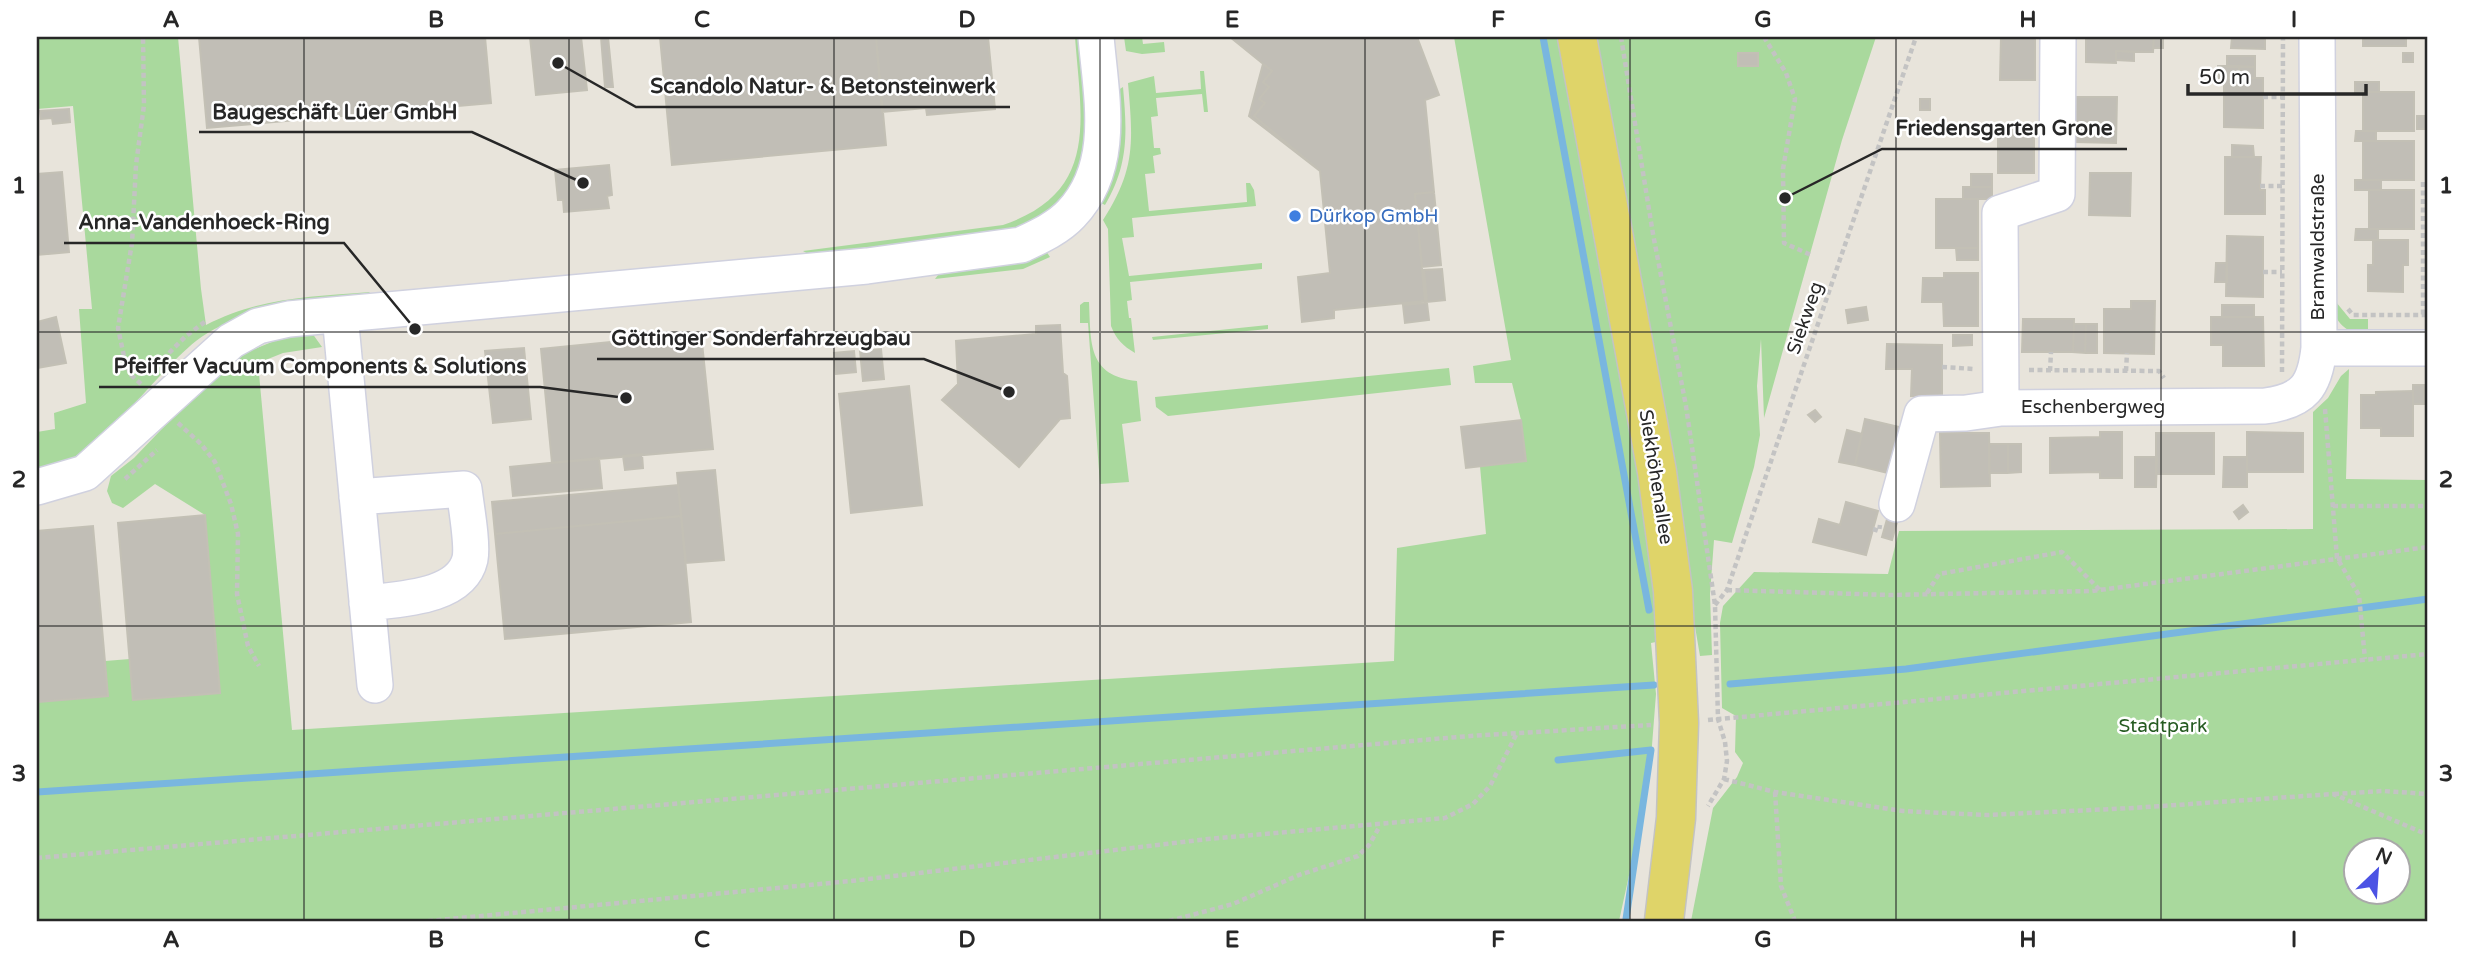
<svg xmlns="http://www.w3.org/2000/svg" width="2465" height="958" viewBox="0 0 2465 958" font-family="'Varela Round',sans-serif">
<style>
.green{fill:#a9d99d;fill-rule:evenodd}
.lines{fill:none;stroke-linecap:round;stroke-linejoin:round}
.stream{stroke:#79b6df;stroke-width:7}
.building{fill:#c1beb6;stroke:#c3c0b5;stroke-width:2}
.minor-casing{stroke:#d0d1df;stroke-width:38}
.major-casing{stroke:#c3c3c3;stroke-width:41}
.path{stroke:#c3c3c3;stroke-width:4.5;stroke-dasharray:5 3.5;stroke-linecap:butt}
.minor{stroke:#fff;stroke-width:35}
.major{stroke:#dfd469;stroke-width:38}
.grid{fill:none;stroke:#272727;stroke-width:2;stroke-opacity:0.55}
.shop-dot{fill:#3f7fe0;stroke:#fff;stroke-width:2.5}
.labels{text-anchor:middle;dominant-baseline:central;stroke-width:5;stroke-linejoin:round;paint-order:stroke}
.shop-label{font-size:19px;fill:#366cbe;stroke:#fff;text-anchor:start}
.street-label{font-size:19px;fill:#272727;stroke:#fff}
.park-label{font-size:19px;fill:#255b21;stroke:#fff}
.leader{fill:none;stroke:#272727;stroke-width:2.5}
.callout-dot{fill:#272727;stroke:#fff;stroke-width:2.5}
.callout-label{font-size:21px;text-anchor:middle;font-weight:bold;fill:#272727;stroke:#fff;stroke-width:5;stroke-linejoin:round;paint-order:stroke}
.neatline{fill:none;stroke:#272727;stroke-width:2.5}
.grid-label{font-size:23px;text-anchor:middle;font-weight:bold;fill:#272727}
</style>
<rect width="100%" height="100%" fill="#e8e4db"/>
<path class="green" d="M37,37H178L201,289L206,325C261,297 310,297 370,292L362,300L249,314C231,321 211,329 196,341C150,378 97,462 37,473V432L55,429L54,413L86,403L79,309H92L73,106L37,109Z
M1075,37H1084L1088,141L1076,177L1067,192L1041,217L1008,233L817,259L803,251L1003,225C1100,192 1081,119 1075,37Z
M1124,37H1142L1143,44L1164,42L1165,52L1142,54L1126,51Z
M1454,37H1561L1580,112L1665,640L1651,643L1656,694L1649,784L1619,921H37V694L39,702L108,696L105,661L130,659L134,700L220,692L205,515L155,484L123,508L112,503L107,491L111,476L134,458L180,410L237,356L284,337L312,333L322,347L283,353L258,363L292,730L1394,661L1397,548L1486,534L1480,466L1526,461L1521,420L1512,383H1475L1473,366L1511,360Z
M1595,37H1876L1842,140L1764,418L1761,339L1757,386L1760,435L1754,467L1732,543L1714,540L1710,594L1712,655L1700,656Z
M1200,71H1204L1208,112H1204L1202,94L1156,98L1158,116L1151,117L1154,148H1160L1161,154L1153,156L1155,173L1145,174L1149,211L1247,202L1246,183H1250L1254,190L1256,206L1132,218L1134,237L1122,238L1129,276L1262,263V269L1130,282L1132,300L1127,301L1129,318H1131L1135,353C1123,346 1116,339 1111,326L1108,229L1103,220C1136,169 1133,141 1128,83L1154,76L1156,93L1201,89Z
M1123,87C1127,132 1129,164 1105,205L1101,203L1100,198L1115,92Z
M1046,251L1050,257L1023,269L935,279L941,271Z
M1084,302H1089C1091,342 1087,376 1137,381L1141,421L1122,424L1129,482L1100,484L1088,323H1080V305Z
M2329,302H2336L2350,319H2368V338C2344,330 2338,326 2329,302Z
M1268,325V329L1153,340L1152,337Z
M1449,368L1451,385L1168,416L1156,407L1155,397Z
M2349,369L2346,479L2428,480V921H1691L1713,808L1737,777L1743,763L1735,752L1736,716L1722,708L1720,623L1723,606L1754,572L1888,574L1899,531L2313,529V412L2328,398L2341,376ZM2356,850H2398V892H2356Z"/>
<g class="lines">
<path class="stream" d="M1543,37L1649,610
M1730,684L1906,669L2428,599
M1558,760L1651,750L1626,919
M37,792L1654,685"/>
</g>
<path class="building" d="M199,37H485L491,103L207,128Z
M530,37H581L587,90L536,95Z
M601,37H608L613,87H605Z
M660,37H876L886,145L672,165Z
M876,37H988L995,109L927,115L926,108L882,112Z
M1230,37H1417L1439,95L1425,100L1434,192L1415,194L1425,301L1334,310V318L1302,322L1298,277L1330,273L1320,171L1254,116L1265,103L1259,99L1269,87L1263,82L1272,71Z
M2001,37H2035V80H2000Z
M2086,37H2154L2153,52L2116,51V63L2086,62Z
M2154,37H2163V48H2153Z
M2232,37H2265V49L2231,48Z
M2363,37H2406V46H2363Z
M2116,51L2134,52V61L2116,60Z
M1738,53H1758V66H1738Z
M2403,53H2413V62H2403Z
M2227,56H2255V67H2227Z
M1263,64L1272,71L1263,82L1269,87L1259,99L1265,103L1254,116L1320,171L1249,116Z
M2218,66H2239V78H2218Z
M2239,66L2255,67V78H2239Z
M2224,78H2263V128L2224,127Z
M2355,82H2379V92H2355Z
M2363,92H2414V131H2363Z
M2076,97H2117L2116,143L2075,142Z
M1920,99H1930V110H1920Z
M69,109L70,122L53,124L52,118L41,119L40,111Z
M2417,116H2426V129H2417Z
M1998,124L2034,125V173H1998Z
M2356,131H2376V141H2355Z
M2363,141H2414V180H2363Z
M2232,145L2253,146L2254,157H2232Z
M2225,157H2261L2260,190H2265V214H2225Z
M609,165L612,195L607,196L609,208L564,212L563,200H558L555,170Z
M62,172L69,252L37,255V174Z
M2090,173H2131L2130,216L2089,215Z
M1971,174H1992V187H1971Z
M2355,180H2381V190H2355Z
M1963,187H1992V199H1963Z
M2369,190H2414V229H2369Z
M1434,192L1441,265L1422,267L1415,194Z
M1936,199H1978V248H1936Z
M2356,229H2378V240H2355Z
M2227,236L2263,237V297L2226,296Z
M2378,240H2408V265H2403V292L2368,291V265H2373V241Z
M1956,248H1978V260H1957Z
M2216,263H2227V282H2215Z
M1442,269L1445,300L1427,302L1424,270Z
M1944,273H1978V326H1944L1943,302H1922L1923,278H1944Z
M2131,301H2155L2154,354L2104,353V309H2131Z
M1427,303L1429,320L1405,323L1403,305Z
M2222,305H2254V317H2222Z
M1866,307L1868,320L1848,323L1846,310Z
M56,317L66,363L37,368V322Z
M2211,317H2263L2264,366H2223V345H2211Z
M2023,319H2074L2073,352H2022Z
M2074,324H2086L2085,353L2073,352Z
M2086,324H2097V353H2085Z
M1060,325L1063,373L1067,376L1070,418L1060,419L1019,467L942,400L958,384L956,341L1036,334V326Z
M701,333L713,449L552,463L541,349Z
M1953,335H1972V345L1953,346Z
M1887,344L1942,345V397L1911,396L1912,369H1886Z
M524,348L531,419L493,423L485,351Z
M881,349L884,379L863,381L860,351Z
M854,351L856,372L836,374L834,353Z
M2413,385H2424V404H2413Z
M909,386L922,505L851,513L839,394Z
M2413,391V436H2381V428H2361V395H2376V392Z
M1815,410L1821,417L1815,422L1808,415Z
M1865,419L1899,427L1888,473L1855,465Z
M1521,420L1526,461L1466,468L1461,427Z
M1847,430L1862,434L1855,465L1839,462Z
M2100,432H2122V478H2100V472L2050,473V438L2100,437Z
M2247,432L2303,433V472H2247Z
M1940,433H1989L1990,486L1941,487Z
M2156,433H2214V474H2156Z
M1989,444H2008V473H1989Z
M2008,444H2021V472L2008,473Z
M642,454L643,468L625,470L623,456Z
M2135,457H2157L2156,487H2135Z
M2224,457H2247V487H2223Z
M599,458L602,488L513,496L510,467Z
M715,470L724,560L686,563L677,473Z
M678,485L681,516L495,534L492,502Z
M1846,502L1878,511L1866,555L1813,542L1819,519L1840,525Z
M2243,505L2248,512L2239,519L2234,512Z
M1889,512L1899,515L1892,540L1882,537Z
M205,515L220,693L133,700L118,523Z
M681,516L691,622L505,639L495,534Z
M93,526L108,696L39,702L37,680V531Z"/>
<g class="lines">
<defs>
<path id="minor" d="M340,315L375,685
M2319,348H2428
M2001,408L2000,213L2057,194L2058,37
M37,487L85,473L231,341L258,326L289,319L867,266L1021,245C1038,237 1058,228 1071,214C1117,166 1101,96 1096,37
M357,497L464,489C466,506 473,544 470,559C461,598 399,599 367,603
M1897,504L1922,414L1966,413L2001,408L2265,406C2304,401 2315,386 2319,348L2317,37"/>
<path id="major" d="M1577,37L1657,472L1673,591L1679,723L1676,818L1664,921"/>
</defs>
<use href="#minor" class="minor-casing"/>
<use href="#major" class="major-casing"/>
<path class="path" d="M1621,37L1653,234L1686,406L1715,605L1718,719L1725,742L1727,761L1724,779L1708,806
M1764,37L1786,73L1795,99L1783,169L1784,243L1811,255
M2263,97H2283
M2423,182V315
M2260,186H2282
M2263,272H2282
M2348,309L2353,315H2428
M1942,367L1974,369
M2029,370L2159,371L2164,378
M151,371L186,336L206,321
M2050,371L2051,352
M2126,371L2127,353
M2282,372L2283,37
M141,384L131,375L125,361L118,328L132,243L136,165L144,105L143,37
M2325,409L2337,558L2359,595L2365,659
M178,423L201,444L215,462L231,504L238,534L237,594L248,646L259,666
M125,479L157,450
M2333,506H2428
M1873,529L1879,531L1880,525
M1727,590L1891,595L2092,591L2428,547
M1927,593L1939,574L2062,552L2100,590
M1715,605L1727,590L1916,37
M1708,720L2428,654
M1724,779L1775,792L1903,811L1987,815L2133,808L2333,794L2428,835
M1775,792L1781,886L1795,921
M2334,794L2383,791L2428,794
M37,858L1470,736L1651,725
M428,921L851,881L1208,839L1445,818L1473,804L1490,786L1516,735
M1169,921L1233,904L1299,875L1358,856L1369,845L1380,826"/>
<use href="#minor" class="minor"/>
<use href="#major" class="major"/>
</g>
<path class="grid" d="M304,37V921M569,37V921M834,37V921M1100,37V921M1365,37V921M1630,37V921M1896,37V921M2161,37V921M37,332H2428M37,626H2428"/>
<circle class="shop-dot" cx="1295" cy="216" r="7"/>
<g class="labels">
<g class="shop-label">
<text x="1309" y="216">Dürkop GmbH</text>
</g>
<g class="street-label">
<text transform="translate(2318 247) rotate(-90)">Bramwaldstraße</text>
<text transform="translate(1805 318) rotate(-71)">Siekweg</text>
<text x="2093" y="407">Eschenbergweg</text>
<text transform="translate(1656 477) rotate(81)">Siekhöhenallee</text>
</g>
<g class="park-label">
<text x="2163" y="726">Stadtpark</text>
</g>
</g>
<path class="leader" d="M558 63L636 107H1010M583 183L472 132H199M1785 198L1882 149H2127M415 329L344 243H64M1009 392L924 359H597M626 398L540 387H99"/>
<g class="callout-dot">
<circle cx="558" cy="63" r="7"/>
<circle cx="583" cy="183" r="7"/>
<circle cx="1785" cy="198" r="7"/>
<circle cx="415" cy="329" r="7"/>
<circle cx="1009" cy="392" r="7"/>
<circle cx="626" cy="398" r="7"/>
</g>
<g class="callout-label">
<text x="823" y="93">Scandolo Natur- &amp; Betonsteinwerk</text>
<text x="335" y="119">Baugeschäft Lüer GmbH</text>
<text x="2004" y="135">Friedensgarten Grone</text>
<text x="204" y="229">Anna-Vandenhoeck-Ring</text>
<text x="761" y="345">Göttinger Sonderfahrzeugbau</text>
<text x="320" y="373">Pfeiffer Vacuum Components &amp; Solutions</text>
</g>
<rect width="2465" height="958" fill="none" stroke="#ffffff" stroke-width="77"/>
<g transform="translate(2377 871) rotate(25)"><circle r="33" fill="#ffffff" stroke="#a9a9a9" stroke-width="2"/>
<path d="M0-5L12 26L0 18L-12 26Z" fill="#4c53e4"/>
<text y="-10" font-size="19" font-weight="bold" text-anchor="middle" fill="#272727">N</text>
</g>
<path d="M2188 84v10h178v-10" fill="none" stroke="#272727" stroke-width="3.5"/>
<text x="2199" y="84" font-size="21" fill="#272727" stroke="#ffffff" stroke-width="5" paint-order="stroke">50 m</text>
<rect x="38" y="38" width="2388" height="882" class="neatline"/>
<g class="grid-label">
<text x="171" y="27">A</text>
<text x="436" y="27">B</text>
<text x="702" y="27">C</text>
<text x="967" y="27">D</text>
<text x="1232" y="27">E</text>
<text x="1498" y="27">F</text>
<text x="1763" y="27">G</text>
<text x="2028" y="27">H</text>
<text x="2294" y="27">I</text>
<text x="19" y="193">1</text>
<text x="2446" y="193">1</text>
<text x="19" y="487">2</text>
<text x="2446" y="487">2</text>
<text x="19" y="781">3</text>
<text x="2446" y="781">3</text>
<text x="171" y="947">A</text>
<text x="436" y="947">B</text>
<text x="702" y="947">C</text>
<text x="967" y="947">D</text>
<text x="1232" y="947">E</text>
<text x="1498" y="947">F</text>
<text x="1763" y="947">G</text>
<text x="2028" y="947">H</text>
<text x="2294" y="947">I</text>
</g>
</svg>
